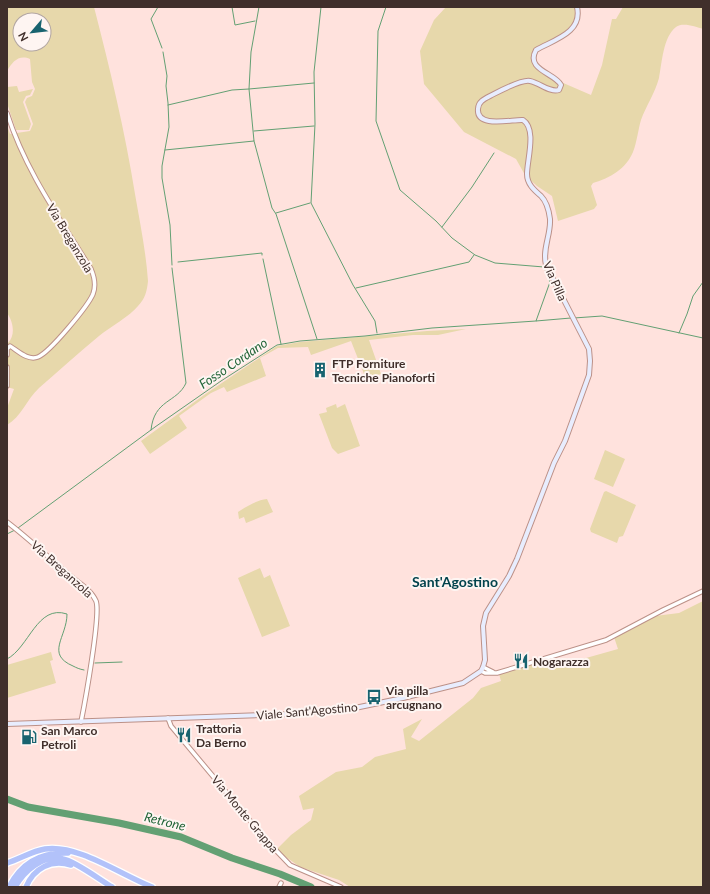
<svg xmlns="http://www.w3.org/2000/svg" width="710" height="894" viewBox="0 0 710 894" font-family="Lato,sans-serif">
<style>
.green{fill:#e7d8ab;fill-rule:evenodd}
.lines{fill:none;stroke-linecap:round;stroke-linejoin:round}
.stream{stroke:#63a073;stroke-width:1}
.river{stroke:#63a073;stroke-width:7}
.tertiary-casing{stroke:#bc9188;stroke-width:5.5}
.secondary-casing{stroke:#bc9188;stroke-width:6}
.motorway-casing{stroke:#fff;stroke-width:8}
.tertiary{stroke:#fff;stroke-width:3.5}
.secondary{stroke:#e8edfe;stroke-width:4}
.motorway{stroke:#b2c2fa;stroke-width:5.5}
.labels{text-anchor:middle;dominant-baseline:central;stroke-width:4;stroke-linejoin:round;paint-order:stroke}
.street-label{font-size:12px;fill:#402f2b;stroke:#fef5f2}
.poi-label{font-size:12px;font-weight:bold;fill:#402f2b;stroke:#fef5f2;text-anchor:start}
.water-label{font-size:13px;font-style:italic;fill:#226538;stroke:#fef5f2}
.quarter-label{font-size:14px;font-weight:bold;fill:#02434c;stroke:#fef5f2}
</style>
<rect width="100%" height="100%" fill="#ffe2dd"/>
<path class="green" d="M7,7H94C110,69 125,131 135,194C140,223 146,252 148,281C147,291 145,299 138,306C130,316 110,327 99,336C78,353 59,371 39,388C27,399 21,417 7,425V408L14,389L7,387L8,343C16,335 13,321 7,313V125L10,134L30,131L33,124L25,102L27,98L32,96L35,89L32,82L30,59C19,54 12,62 7,71ZM20,20H44V44H20Z
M446,7H579C583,32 556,42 537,51C530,72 553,69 561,82L591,95L602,65L612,19H616L623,7H703V29C696,27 683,22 676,27C663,37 662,63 659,78C655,93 646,106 641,120C638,130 637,142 633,152C626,169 610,178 593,183L591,186L597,205L594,209L558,221L552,196L537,186L525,175L516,159L464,132L424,84L420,51L434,20Z
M17,86L19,92L33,89L30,95L26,96L23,102L31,124L29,130H16L7,103V87Z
M466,329L438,335H413L369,340L381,374L366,379L351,341L311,355L308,347L278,348L260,358L266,376L227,392L224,387L211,393L179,416L187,428L150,454L141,441L204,395L277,346L300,342L427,331Z
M336,404L337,408L345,404L360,446L338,454L332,448L319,414L327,412L326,408Z
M605,450L625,459L613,487L594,479Z
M606,491L636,505L623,536L619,537L617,543L591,532L590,529L604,492Z
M267,499L273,512L246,523L244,517L239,519L238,512C247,506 257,500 267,499Z
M260,568L264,578L270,575L290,626L262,637L238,578Z
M703,601V887H350L339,880L300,867L276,850L291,835L311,820L314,808L303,810L299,796L336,772L362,767L375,757L406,749L403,729L422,719L411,737L419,741L473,698L481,688L501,681L499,674L547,658L550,663L565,659L579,660L618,649L614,637L655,616L679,613Z
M51,652L53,660L50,661L56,683L7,698V665Z"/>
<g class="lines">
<path class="stream" d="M158,7L151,19L162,48
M232,7L235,25L255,21
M259,7L251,52L249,89L314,83
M321,7L314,72L315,124L311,203L353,285L375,321L377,333
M386,7L378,31L376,121L400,190L436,221L452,238L475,255L495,263L544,267L550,282L536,321L571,318
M163,52L167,76L166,86L168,103L169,127L162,166V178L170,225L172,265
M254,131L314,126
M254,141L272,208L276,214L317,339
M165,150L254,141L249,89L232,90L168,105
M276,213L310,203
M442,227L472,187L494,153
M263,259L281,344
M178,262L262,253V255
M356,288L469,262L474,255
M574,318L602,316L703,338
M679,333L687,314L693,296L703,282
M151,430C154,399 177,403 186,383L172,268
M18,528L155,427L221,381L277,345L300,341L365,336L432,328L536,321
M7,534L15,530
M7,659C29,648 37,604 67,614C67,637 45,654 73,666C77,668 79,669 84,670
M95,663L122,662"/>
<path class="river" d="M7,799L28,807L119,823L181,837L232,858L280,874L311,887"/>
<defs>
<path id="tertiary" d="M7,113C25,170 60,219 91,269C94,276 96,286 93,294C88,306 50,352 38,357C28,361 18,351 10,346L7,349V355
M7,367V386
M7,522C28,538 47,556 67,573C76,581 91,589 96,601C101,614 85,702 81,722
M483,667L493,672
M481,671L485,673H497L606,640L663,610L703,591
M168,718L171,726L267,841L290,865L341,887
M279,887L281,883"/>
<path id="secondary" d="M7,724L289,714L350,709L403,698L463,683L481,671L483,667L485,660L483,626L486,613L509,576L517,559L554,463L565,441L589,375L590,361L589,349L546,265C542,249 551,235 550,219C549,211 547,202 541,196C534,190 527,184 527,174C527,160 537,129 523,120C513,119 476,129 478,109C478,102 484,99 490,96C498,92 521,79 530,81C540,83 550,93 559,90L561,85C555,73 525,70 536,50C553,40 583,33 577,7"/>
<path id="motorway" d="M7,863C20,859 32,851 45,849C78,844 121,875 152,887
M9,887C21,863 41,852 68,853
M15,887C24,871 43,854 63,859C75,861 100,880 112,887
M26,887C34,868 51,859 71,865"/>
</defs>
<use href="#tertiary" class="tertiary-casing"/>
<use href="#secondary" class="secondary-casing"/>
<use href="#motorway" class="motorway-casing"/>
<use href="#tertiary" class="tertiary"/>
<use href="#secondary" class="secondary"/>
<use href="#motorway" class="motorway"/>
</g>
<defs>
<symbol id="building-bare" viewBox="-9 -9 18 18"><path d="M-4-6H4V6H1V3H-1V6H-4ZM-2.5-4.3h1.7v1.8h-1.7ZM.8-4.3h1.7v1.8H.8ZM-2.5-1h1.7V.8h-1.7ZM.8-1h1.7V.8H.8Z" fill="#18636f" stroke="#fef5f2" stroke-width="2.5" paint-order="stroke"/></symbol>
<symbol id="restaurant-bare" viewBox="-9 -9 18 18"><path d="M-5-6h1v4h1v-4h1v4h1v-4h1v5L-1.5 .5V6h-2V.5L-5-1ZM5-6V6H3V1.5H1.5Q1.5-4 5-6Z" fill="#18636f" stroke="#fef5f2" stroke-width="2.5" paint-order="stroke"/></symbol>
<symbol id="bus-bare" viewBox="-9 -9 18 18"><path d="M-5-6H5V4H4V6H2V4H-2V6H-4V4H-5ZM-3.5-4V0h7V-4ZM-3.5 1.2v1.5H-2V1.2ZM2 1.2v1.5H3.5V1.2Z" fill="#18636f" stroke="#fef5f2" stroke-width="2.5" paint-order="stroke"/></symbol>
<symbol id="fuel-bare" viewBox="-9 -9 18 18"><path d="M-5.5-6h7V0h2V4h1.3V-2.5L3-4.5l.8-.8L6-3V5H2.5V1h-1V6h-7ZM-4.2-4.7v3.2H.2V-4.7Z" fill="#18636f" stroke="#fef5f2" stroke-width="2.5" paint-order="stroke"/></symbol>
</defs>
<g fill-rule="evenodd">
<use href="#building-bare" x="309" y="359" width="22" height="22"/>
<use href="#restaurant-bare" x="510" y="650" width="22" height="22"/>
<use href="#bus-bare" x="363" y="686" width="22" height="22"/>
<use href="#restaurant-bare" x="173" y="724" width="22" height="22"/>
<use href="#fuel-bare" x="18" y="726" width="22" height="22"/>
</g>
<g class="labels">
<g class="street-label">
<text transform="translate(70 238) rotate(59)">Via Breganzola</text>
<text transform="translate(555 281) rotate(66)">Via Pilla</text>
<text transform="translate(62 569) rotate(42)">Via Breganzola</text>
<text transform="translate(307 711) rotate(-5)">Viale Sant'Agostino</text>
<text transform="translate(245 814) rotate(50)">Via Monte Grappa</text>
</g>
<g class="poi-label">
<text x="332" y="363">FTP Forniture<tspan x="332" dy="14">Tecniche Pianoforti</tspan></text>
<text x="533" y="661">Nogarazza</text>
<text x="386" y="690">Via pilla<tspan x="386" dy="14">arcugnano</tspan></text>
<text x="196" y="728">Trattoria<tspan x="196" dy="14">Da Berno</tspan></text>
<text x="41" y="730">San Marco<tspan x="41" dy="14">Petroli</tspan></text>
</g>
<g class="water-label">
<text transform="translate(233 363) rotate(-34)">Fosso Cordano</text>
<text transform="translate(165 821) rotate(14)">Retrone</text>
</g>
<g class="quarter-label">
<text x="455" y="581">Sant'Agostino</text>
</g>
</g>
<rect width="710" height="894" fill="none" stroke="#402f2b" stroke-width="16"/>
<g transform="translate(32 32) rotate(242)"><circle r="19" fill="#fef5f2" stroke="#b2a6a2"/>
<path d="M0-3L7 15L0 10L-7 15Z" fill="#18636f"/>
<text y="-6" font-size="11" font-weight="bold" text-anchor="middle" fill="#402f2b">N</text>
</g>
</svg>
